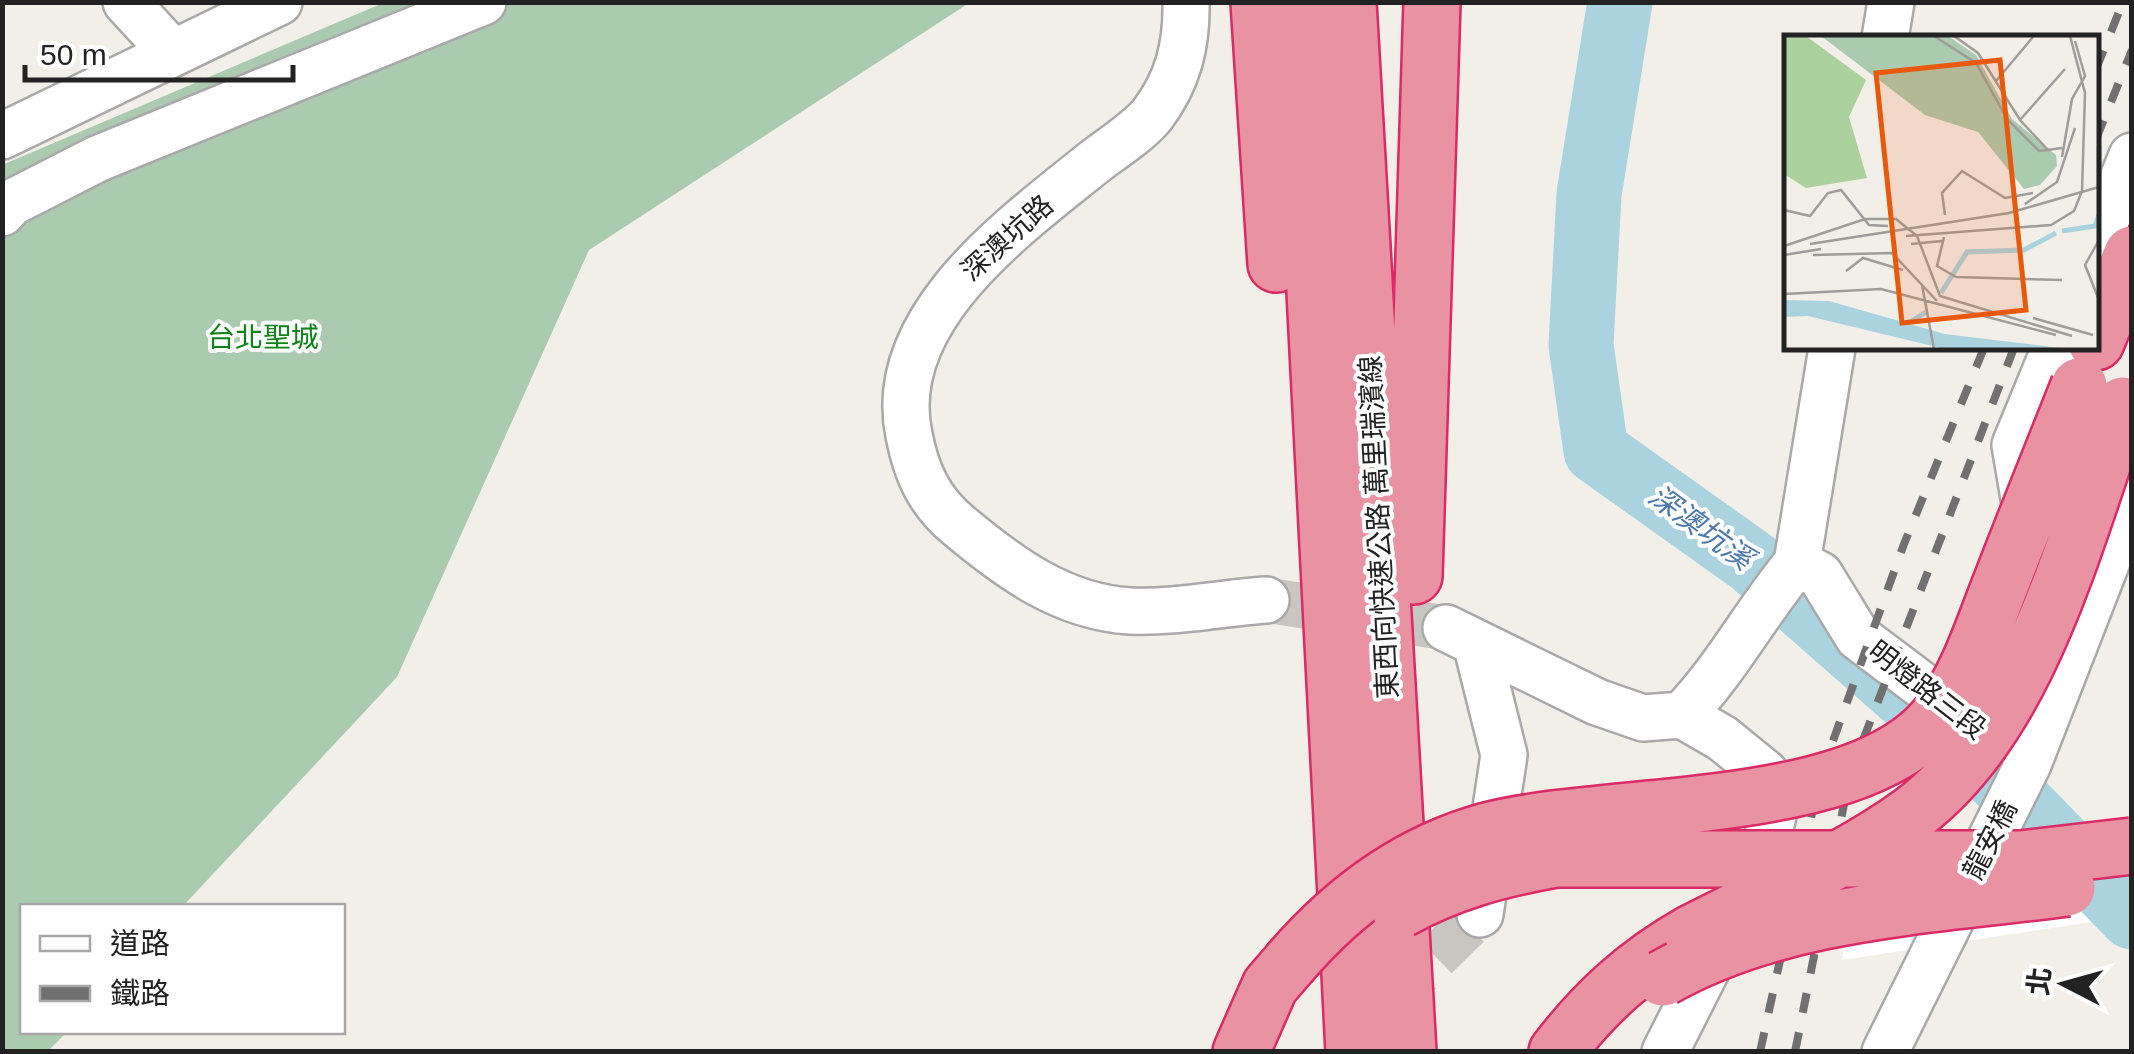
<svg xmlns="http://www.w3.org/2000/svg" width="2134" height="1054" viewBox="0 0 2134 1054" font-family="Helvetica,'Noto Sans TC',sans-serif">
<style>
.cemetery{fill:#aacbaf}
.pier{fill:#fff}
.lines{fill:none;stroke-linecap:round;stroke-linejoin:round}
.river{stroke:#aad3df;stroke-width:65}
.minor-tunnel{stroke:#c8c6c1;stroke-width:45;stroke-dasharray:45 22;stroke-linecap:butt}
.minor-casing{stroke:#a9a9a9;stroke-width:50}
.highway-casing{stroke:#dc2a67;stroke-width:60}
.minor{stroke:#fff;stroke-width:45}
.highway{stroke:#e892a2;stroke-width:55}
.rail{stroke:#707070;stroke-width:8;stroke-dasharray:20 20;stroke-linecap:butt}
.highway-bridge-casing{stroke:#dc2a67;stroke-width:60;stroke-linecap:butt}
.highway-bridge{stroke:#e892a2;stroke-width:55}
.labels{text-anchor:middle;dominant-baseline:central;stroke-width:8;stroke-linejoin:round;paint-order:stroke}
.street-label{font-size:28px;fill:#222;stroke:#fff}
.park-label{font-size:28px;fill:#0c8416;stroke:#fff}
.water-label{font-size:30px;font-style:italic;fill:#4a7aab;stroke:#fff}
.inset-river{fill:none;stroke:#aad3df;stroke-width:5}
.inset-road{fill:none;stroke:#9f9d99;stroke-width:2.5}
.view{fill:#e8590c;fill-opacity:0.15;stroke:#e8590c;stroke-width:5}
.inset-edge{fill:none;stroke:#222;stroke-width:5}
</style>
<rect width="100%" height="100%" fill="#f2efe9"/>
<path class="cemetery" d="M383,3H969L589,250L397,677L183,906H22V1032H67L48,1051H3L2,165Z"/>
<path class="pier" d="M2131,873V916L1842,960L1847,912Z"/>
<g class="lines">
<path class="river" d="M1620,2L1589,194L1581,345L1596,451L1752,562L1990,771L2132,917"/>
<path class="minor-tunnel" d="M1266,600L1446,628
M1388,1004L1480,914"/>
<defs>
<path id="minor" d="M126,2L173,53
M1186,2C1187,45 1178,81 1152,115C1137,133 1112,148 1093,163C1015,226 884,319 909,435C916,472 929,501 958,525C1008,567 1062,607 1130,611C1174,613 1222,603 1266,600
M1885,38L1891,2
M2,136L279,2
M2,213L11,203L97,159L483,2
M2096,245L2132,156
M1797,563L1820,575L1858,637L1972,723
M1797,563L1832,348
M1446,628L1597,702L1643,718L1682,715C1726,670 1756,612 1797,563
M2040,636L2032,545L2015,445L2055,348
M1476,643L1504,755L1480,914
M1665,1052L1761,862L1773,816L1765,773L1722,738L1682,715
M1885,1052L2028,764L2132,497"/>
<path id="highway" d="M1259,2L1276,264
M1297,2L1303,58L1354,1052
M1348,2L1408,1052
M2096,342L2132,254
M1414,576L1432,2
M1241,1052L1270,986L1289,964
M1557,1052C1595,1002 1637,964 1692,933"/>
</defs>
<use href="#minor" class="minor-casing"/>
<use href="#highway" class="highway-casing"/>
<use href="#minor" class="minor"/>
<use href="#highway" class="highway"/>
<path class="rail" d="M2096,69L2123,2
M2096,139L2132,50
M1760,1052L1820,777L1904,544L1984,348
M1795,1052L1850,774L2014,348"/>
<defs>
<path id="highway-bridge" d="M1400,910C1450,882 1500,869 1556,859H2021L2132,846
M1692,933C1765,895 1846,862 1913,813C2031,724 2074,539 2123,405
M1289,964C1342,902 1407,853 1487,831C1609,799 1862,819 1940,714C1969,675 1983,628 2001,583C2026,518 2053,452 2079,386
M1663,978C1783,910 1933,906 2067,888"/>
</defs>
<use href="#highway-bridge" class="highway-bridge-casing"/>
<use href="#highway-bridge" class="highway-bridge"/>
</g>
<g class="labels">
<g class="street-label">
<text transform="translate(1007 238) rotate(-42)">深澳坑路</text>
<text transform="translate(1379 527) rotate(-93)">東西向快速公路 萬里瑞濱線</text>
<text transform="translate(1927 690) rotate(38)">明燈路三段</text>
<text transform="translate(1990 840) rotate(-63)">龍安橋</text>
</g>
<g class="park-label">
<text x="263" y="337">台北聖城</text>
</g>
<g class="water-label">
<text transform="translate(1701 527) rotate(36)">深澳坑溪</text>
</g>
</g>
<g transform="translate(1784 35)">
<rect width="315" height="315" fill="#f2efe9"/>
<path d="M0,1H22L82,45L65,82L83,143L22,153L0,139Z" fill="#add19e"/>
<path d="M37,1H164L192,20L228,84L272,120L273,131L256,150L240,154L194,97L141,80Z" fill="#aacbaf"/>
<path d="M0,265L45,266L161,299L284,314H161L24,281L0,282Z" fill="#aad3df"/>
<path class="inset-river" d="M315,155V111M278,196L311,191L315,180M157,258L183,217L240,215L272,198M113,295L142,277"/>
<path class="inset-road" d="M150,1L192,28L223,84L255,116L278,113M170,1L194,18L236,85L265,116M212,46L249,2M236,85L281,34M278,122L288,64L301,41L291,6M241,169L273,147L291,93M0,175L26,181L44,158L57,155L85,190L104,191M161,180L158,158L178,136L221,163L249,158M122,201L267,190L290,176L298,156L301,58L286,1M160,202L153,231L172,242M315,205L301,230L315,265M26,209L225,178L315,152M127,209L158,206M0,211L81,184H112L133,201L156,261L288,301M0,220L37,214M29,220L108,218L153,266M62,236L79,223L119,235M172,242L278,245M138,250L150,314M0,259L97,254L272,300M249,283L309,300"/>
<path class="view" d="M216,25L242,275L118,288L92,38Z"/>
<rect width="315" height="315" class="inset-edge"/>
</g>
<rect width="2134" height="1054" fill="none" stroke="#222222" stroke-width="10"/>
<rect x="20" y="904" width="325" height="130" fill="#ffffff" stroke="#a7a7a7" stroke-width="2.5"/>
<rect x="40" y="936" width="50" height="15" fill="#ffffff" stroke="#a7a7a7" stroke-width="2.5"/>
<text x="110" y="954" font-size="30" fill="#222222">道路</text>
<rect x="40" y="986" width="50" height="15" fill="#707070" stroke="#a7a7a7" stroke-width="2.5"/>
<text x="110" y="1004" font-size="30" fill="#222222">鐵路</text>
<g transform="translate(2064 984) rotate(276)" stroke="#ffffff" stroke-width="8" paint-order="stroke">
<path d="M0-8L18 38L0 25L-18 38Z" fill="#222222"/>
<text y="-15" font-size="28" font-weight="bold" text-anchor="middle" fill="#222222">北</text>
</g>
<path d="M25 65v15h268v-15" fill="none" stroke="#222222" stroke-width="5"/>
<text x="40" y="65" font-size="30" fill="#222222" stroke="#ffffff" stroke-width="8" paint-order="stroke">50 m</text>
</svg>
